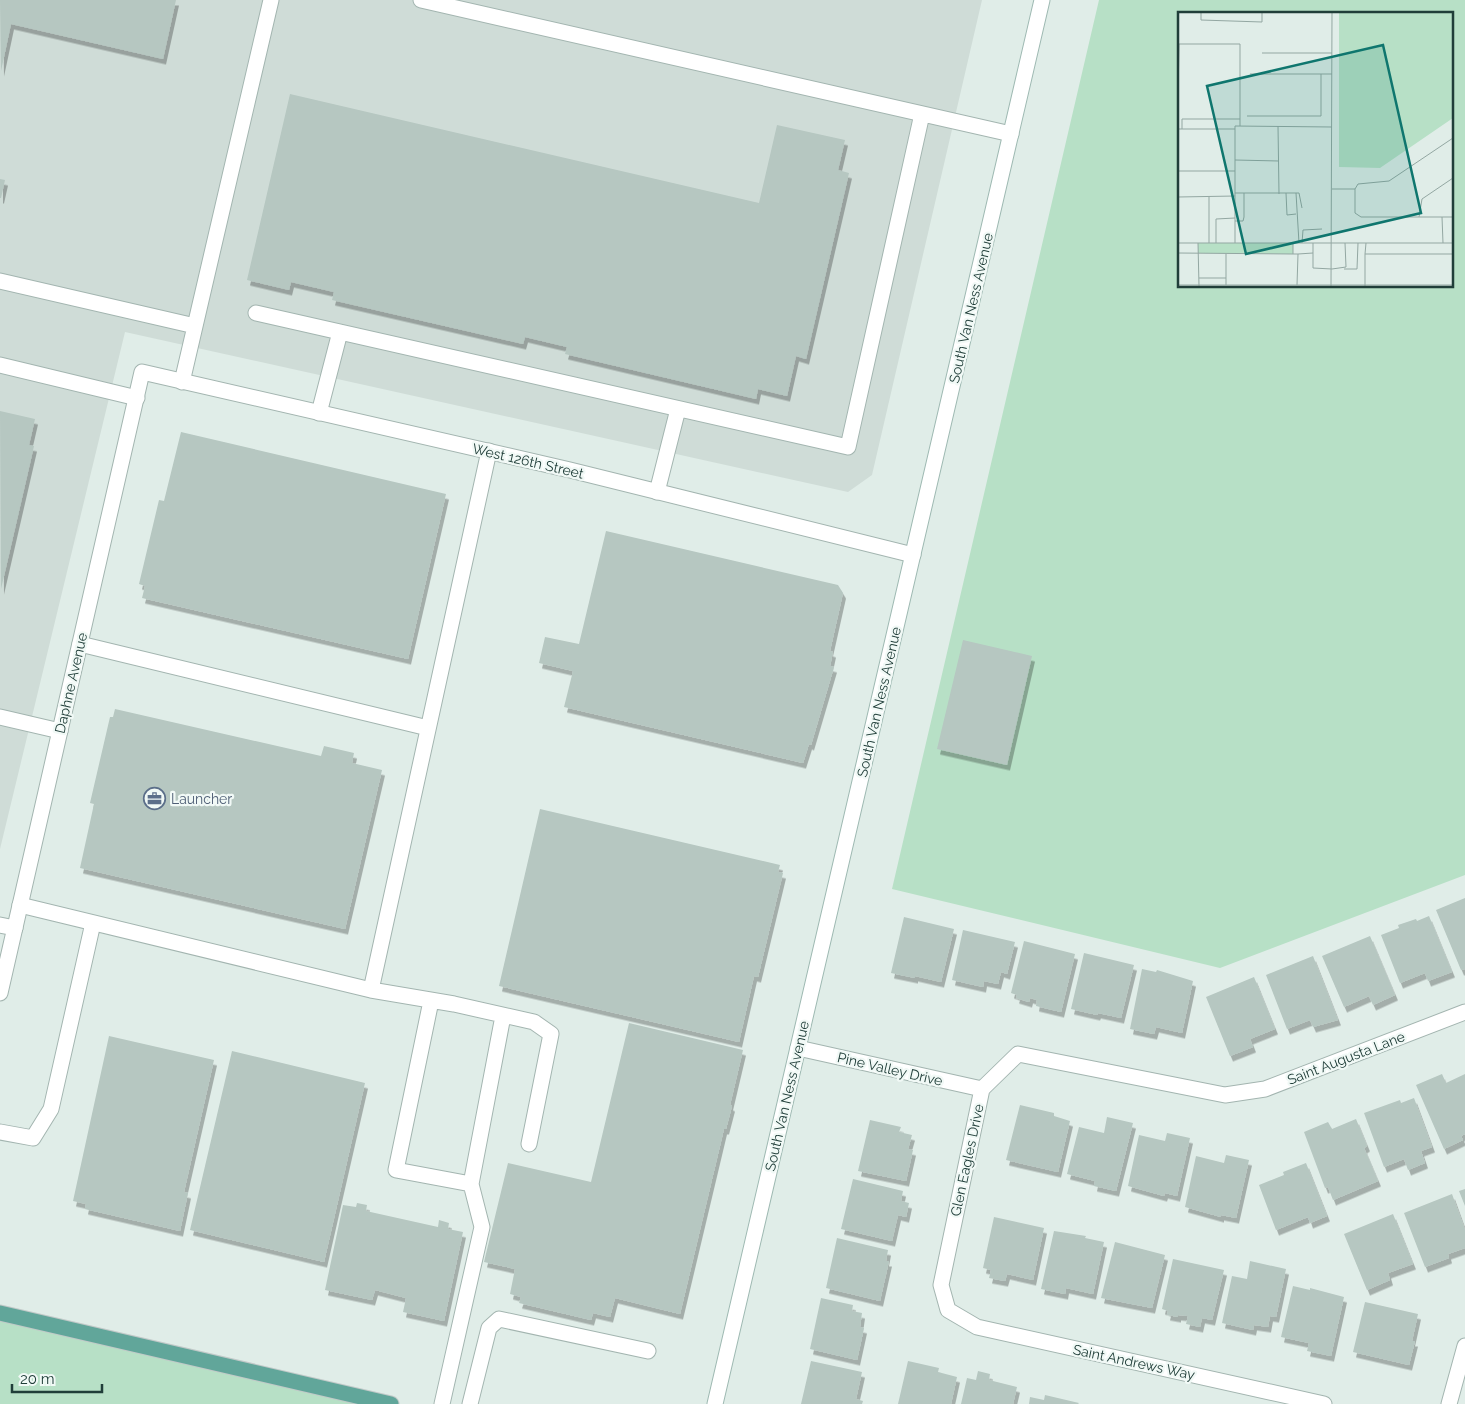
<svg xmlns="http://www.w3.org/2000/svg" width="1465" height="1404" viewBox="0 0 1465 1404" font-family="Raleway,sans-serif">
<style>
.built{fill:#cfdcd7}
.green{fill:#b7e0c6;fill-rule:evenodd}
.building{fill:#b6c7c1;filter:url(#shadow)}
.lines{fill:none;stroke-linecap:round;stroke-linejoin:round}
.service-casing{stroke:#a3b5b0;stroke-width:17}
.minor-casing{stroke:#a3b5b0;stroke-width:17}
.secondary-casing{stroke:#9eb9b2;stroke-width:17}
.primary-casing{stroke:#c1c9c8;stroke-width:17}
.service{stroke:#fff;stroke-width:15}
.minor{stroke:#fff;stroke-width:15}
.secondary{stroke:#fff;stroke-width:15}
.primary{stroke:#61a69a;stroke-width:15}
.labels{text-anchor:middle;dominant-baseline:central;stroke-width:4.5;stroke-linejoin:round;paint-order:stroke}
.street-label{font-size:14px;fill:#203e39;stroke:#f1f9f6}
.service-label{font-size:14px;fill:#4e5e75;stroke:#f1f9f6;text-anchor:start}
.inset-road{fill:none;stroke:#93a7a2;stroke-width:1}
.view{fill:#0f766e;fill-opacity:0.15;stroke:#0f766e;stroke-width:2.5}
.inset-edge{fill:none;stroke:#203e39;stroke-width:2.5}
</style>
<defs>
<filter id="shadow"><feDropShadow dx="3" dy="5.5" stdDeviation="0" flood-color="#0004"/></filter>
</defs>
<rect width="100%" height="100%" fill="#e0ede8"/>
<path class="built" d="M0,0H982L872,475L848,492L125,332L0,849Z"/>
<path class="green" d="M1099,0H1465V875L1220,968L892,889ZM1179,14H1451V286H1179Z
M0,1313L391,1404H0Z"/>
<path class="building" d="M0,0H176L163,59L11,24L1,71Z
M290,94L759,203L777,125L845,140L838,170L849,173L806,359L796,356L787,396L758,389L756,399L565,354L567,347L525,337L523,344L332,300L334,292L291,282L289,290L247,280Z
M0,179L5,180L1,198H0Z
M0,411L35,419L29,445L34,446L1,589Z
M181,432L446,494L408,659L142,598L145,586L139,584L159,500L164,501Z
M606,531L838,585L843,593L830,651L833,652L830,666L834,667L811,745L809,744L803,763L564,707L573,671L539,663L545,637L579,644Z
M963,640L1032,656L1007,765L937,749Z
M115,709L321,756L324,746L354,753L352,763L382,770L345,929L80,868L94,804L90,803L110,717H113Z
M540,809L780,865L778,872L783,873L758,977L754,976L739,1042L499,986Z
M1465,898V969L1461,970L1436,910Z
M1429,916L1452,972L1428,981L1425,973L1400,983L1381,935L1399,928L1398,925L1416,919L1417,921Z
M904,917L954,929L941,982L915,976V978L891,973Z
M963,930L1015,942L1007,974L1001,972L998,984L984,981L983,987L952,980Z
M1370,936L1395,995L1373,1005L1369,996L1344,1007L1322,956Z
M1024,941L1075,954L1061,1012L1036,1006L1037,1000L1030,998L1029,1002L1016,998L1017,995L1011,993Z
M1084,953L1134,965L1121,1018L1098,1013L1097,1015L1071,1009Z
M1313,956L1338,1020L1313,1027L1310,1020L1287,1029L1266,975Z
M1142,969L1156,972L1157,970L1193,981L1182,1033L1156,1027L1154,1034L1130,1029Z
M1254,977L1275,1029L1250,1039L1253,1047L1230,1056L1206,997Z
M629,1023L743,1050L730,1105L732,1106L726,1129H724L680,1314L615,1298L610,1317L593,1313L591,1320L519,1303L521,1297L510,1294L515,1269L484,1262L508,1163L591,1182Z
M109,1036L214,1060L184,1192L188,1193L180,1231L85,1209L86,1204L73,1201Z
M232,1051L365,1083L324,1262L190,1230Z
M1442,1074L1446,1083L1465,1074V1134L1461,1136L1463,1140L1444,1149L1416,1085Z
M1414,1098L1432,1147L1421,1151L1425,1163L1408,1170L1404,1159L1384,1167L1364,1113L1400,1100L1401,1103Z
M1020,1105L1054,1113V1116L1070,1121L1058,1172L1006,1160Z
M1107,1117L1133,1123L1116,1191L1094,1186L1095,1181L1067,1174L1079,1127L1104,1133Z
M1356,1119L1367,1146L1364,1148L1378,1181L1333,1200L1328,1187L1325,1188L1304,1132L1328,1122L1332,1129Z
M870,1120L901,1127L899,1132L912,1135L908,1149L913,1150L906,1181L858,1171Z
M1167,1133L1190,1138L1177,1196L1165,1193L1164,1196L1128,1186L1139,1135L1165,1141Z
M1226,1155L1249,1160L1236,1218L1221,1215V1217L1185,1207L1196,1156L1224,1163Z
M1306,1163L1327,1216L1310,1223L1308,1217L1276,1230L1259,1185L1284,1175L1283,1172Z
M853,1179L903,1191L901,1201L909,1203L906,1217L898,1215L892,1241L841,1229Z
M1465,1189V1206L1459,1191Z
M1452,1194L1465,1230V1248L1448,1254L1449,1258L1425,1267L1404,1213Z
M357,1203L367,1205L366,1211L438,1227L439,1220L449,1223L448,1229L463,1232L444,1321L403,1312L406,1298L375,1290L372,1300L325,1290L343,1205L356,1207Z
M1393,1214L1413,1264L1388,1273L1390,1280L1367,1290L1344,1234Z
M994,1217L1044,1228L1033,1280L1007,1274L1005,1281L989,1278L991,1270L983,1268Z
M1054,1231L1086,1236L1085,1238L1104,1242L1093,1294L1066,1288L1065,1294L1041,1289Z
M837,1238L888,1250L886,1261H889L880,1301L826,1288Z
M1115,1242L1165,1255L1152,1308L1101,1298Z
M1173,1259L1224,1270L1212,1320L1202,1318L1200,1327L1186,1324L1188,1316L1178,1315V1317L1167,1315L1168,1311L1162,1309Z
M1250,1261L1286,1269L1276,1317L1270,1316L1268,1327L1254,1325L1253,1330L1222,1323L1232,1276L1247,1279Z
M1293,1286L1310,1290V1288L1344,1297L1331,1356L1307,1351L1309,1343L1281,1337Z
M821,1298L853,1305L852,1311L862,1313L860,1327L864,1328L857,1360L810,1349Z
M1365,1302L1418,1314L1412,1341H1415L1409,1365L1353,1352Z
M811,1361L862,1372L856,1399L863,1401L862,1404H801Z
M908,1361L939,1368L938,1372L957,1377L951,1404H898Z
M978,1371L990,1374L989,1380L1017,1387L1013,1404H961L967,1378L976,1380Z
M1045,1395L1079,1403L1078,1404H1029L1030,1397L1044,1400Z"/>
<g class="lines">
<defs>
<path id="service" d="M421,0L1011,134
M0,281L195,326
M256,313L848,447L922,114
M0,365L137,398
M182,382L271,0
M319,413L340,332
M657,492L678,409
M80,644L428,728
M0,717L60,731
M20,905L371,990L454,1004L534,1022L551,1034L529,1144
M0,925L15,928
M371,990L489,451
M431,1001L396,1170L471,1184
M0,1132L33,1138L51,1109L93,923
M442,1404L482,1227L471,1184L503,1016
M470,1404L489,1328L499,1319L648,1351"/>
<path id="minor" d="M0,993L142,372L570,470L913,555
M798,1048L982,1089
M1324,1404L977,1327L948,1310L941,1285L982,1089L1018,1054L1225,1095L1265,1089L1465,1012
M1449,1404L1465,1346"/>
<path id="secondary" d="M715,1404L1042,0"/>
<path id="primary" d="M0,1313L391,1404"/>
</defs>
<use href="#service" class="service-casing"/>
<use href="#minor" class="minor-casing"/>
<use href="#secondary" class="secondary-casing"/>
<use href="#primary" class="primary-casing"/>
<use href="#service" class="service"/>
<use href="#minor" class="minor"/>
<use href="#secondary" class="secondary"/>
<use href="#primary" class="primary"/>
</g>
<defs>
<symbol id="office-ring" viewBox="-11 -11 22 22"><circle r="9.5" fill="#f1f9f6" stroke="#5c6f8a" stroke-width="1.5"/><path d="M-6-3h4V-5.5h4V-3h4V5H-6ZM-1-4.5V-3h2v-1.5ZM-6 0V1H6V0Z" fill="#5c6f8a"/></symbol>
</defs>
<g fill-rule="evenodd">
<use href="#office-ring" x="142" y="786" width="25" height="25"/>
</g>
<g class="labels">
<g class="street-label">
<text transform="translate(971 308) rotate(-77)">South Van Ness Avenue</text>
<text transform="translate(528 461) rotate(13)">West 126th Street</text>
<text transform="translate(71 683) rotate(-77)">Daphne Avenue</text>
<text transform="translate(879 702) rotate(-77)">South Van Ness Avenue</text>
<text transform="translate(1346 1058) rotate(-21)">Saint Augusta Lane</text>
<text transform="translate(890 1069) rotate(13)">Pine Valley Drive</text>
<text transform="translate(787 1096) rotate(-77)">South Van Ness Avenue</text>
<text transform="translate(967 1160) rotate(-78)">Glen Eagles Drive</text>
<text transform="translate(1134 1362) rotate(12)">Saint Andrews Way</text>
</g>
<g class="service-label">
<text x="171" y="799">Launcher</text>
</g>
</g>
<g transform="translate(1178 12)">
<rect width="275" height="275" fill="#e0ede8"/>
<path d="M161,0H275V106L202,156L161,155ZM20,231H115V242L20,241Z" fill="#b7e0c6"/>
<path class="inset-road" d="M23,0V8L84,10V0M0,32H62V114M84,41H154M72,62H154M0,84L1,32M69,104H143V62M100,114L101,182M0,117H57M4,117V107H62M275,126L211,169L180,172L177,177V201L183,205H275M57,148L101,149M0,159H57M154,177H177M57,181H121L124,196M108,181L109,203L118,202M118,181L121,231M0,185L57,184M31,185V231M241,205L244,187L275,166M264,205L265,231M57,209H65L66,205V181M0,231H275M20,231L21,274M38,231V207L57,206M57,231V114L154,115M124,231L125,218L144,217M135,231V256L154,257L168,255L167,231M188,231L187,242H275M0,241L115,242V231M48,242V273M115,242H120L119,273M120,242L135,241M166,257H179L180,231M21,266H48M0,273H275M153,275L154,0M187,275V242"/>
<path class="view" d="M205,33L243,201L68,242L29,74Z"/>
<rect width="275" height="275" class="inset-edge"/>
</g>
<path d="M12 1384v8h90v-8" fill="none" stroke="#203e39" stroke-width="2.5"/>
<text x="20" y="1384" font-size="15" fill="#203e39" stroke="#f1f9f6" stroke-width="4" paint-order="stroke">20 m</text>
</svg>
